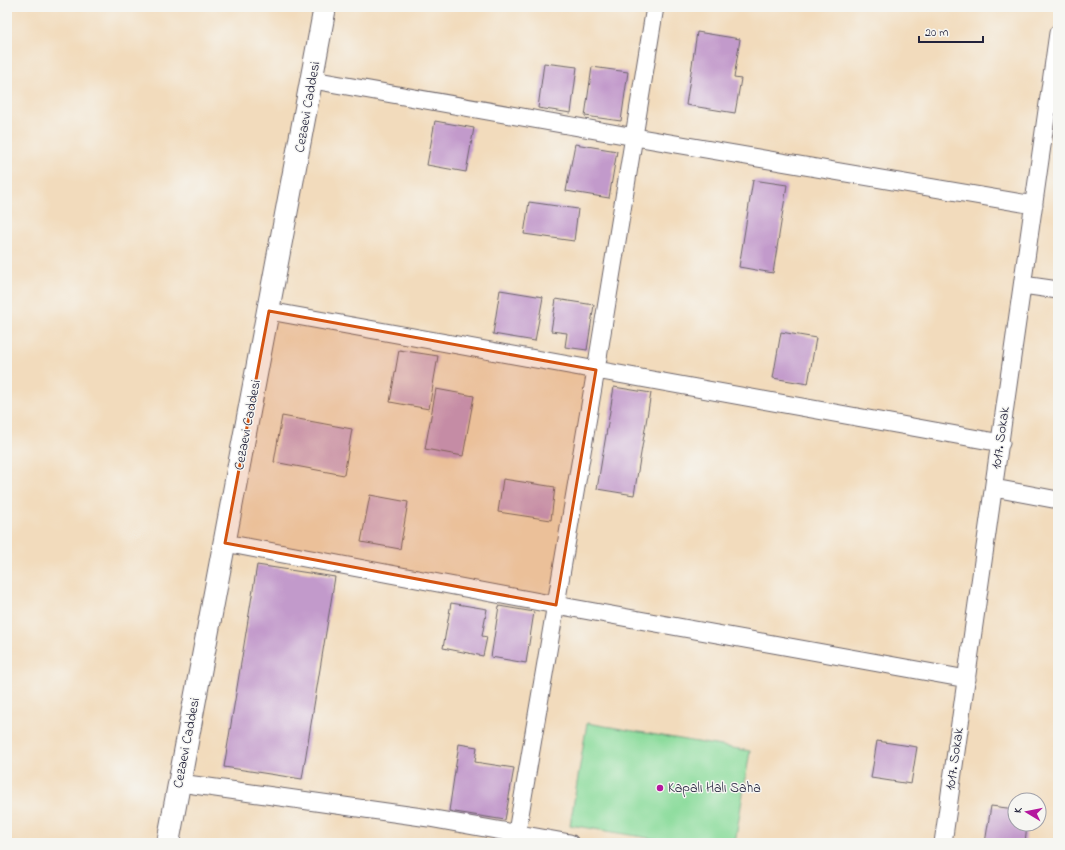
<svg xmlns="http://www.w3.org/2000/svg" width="1065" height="850" viewBox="0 0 1065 850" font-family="'Indie Flower',sans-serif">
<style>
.green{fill:#8cdc9c;stroke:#577f6c}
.building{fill:#c29acb}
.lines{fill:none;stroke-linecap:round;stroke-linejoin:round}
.street-casing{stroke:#6b6368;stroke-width:19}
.secondary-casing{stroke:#6b6368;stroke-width:24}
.street{stroke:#fff;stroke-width:17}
.secondary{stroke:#fff;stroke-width:22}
.marked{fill:#d45411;fill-opacity:0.2;stroke:#d45411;stroke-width:3;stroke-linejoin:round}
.poi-dot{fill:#b5179e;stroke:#f6f6f2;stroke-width:1.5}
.labels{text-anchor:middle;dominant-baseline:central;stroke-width:3;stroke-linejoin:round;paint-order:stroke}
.street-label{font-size:14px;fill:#22223b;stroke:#f6f6f2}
.poi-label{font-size:14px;fill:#22223b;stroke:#f6f6f2;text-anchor:start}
</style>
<rect width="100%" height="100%" fill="#f6f6f2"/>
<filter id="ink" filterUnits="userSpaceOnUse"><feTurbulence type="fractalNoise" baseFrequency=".025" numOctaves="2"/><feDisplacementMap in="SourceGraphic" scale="8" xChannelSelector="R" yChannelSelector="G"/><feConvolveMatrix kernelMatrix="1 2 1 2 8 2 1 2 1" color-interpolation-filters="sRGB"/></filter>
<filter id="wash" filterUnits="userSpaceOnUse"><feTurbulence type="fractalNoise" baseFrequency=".012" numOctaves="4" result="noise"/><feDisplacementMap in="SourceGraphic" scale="16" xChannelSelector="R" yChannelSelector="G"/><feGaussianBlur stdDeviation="0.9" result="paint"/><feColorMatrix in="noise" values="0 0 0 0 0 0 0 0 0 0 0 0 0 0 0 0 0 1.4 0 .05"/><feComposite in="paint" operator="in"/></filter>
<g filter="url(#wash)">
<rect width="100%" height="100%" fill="#f2dbbc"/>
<path class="green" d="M587,723L750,751L735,843H679L570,825Z"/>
<g id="blocks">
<path class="building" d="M697,32L740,39L734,78L741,79L735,113L686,105Z
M544,63L577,67L571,113L538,108Z
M592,67L628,72L621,121L585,116Z
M435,121L474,128L466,172L427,165Z
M575,144L617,151L609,198L566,191Z
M753,180L787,185L773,273L739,267Z
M529,202L578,209L574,241L524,234Z
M500,290L543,297L535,341L493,334Z
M556,299L594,305L587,350L565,347L567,333L551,331Z
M781,332L816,338L808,384L773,378Z
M399,350L438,356L429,409L390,402Z
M614,387L651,393L634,495L597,489Z
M436,389L474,396L463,456L425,449Z
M282,416L352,429L344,475L274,462Z
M503,479L555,487L551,520L498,512Z
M370,495L408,502L400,549L361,542Z
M257,565L335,577L302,779L224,767Z
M451,603L487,609L482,636L487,637L483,656L443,648Z
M499,606L534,612L526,663L491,657Z
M877,741L917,747L911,784L871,778Z
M459,744L477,747L475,762L514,768L505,820L449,811Z
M991,806L1015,809V824H1027L1025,843H985Z"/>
</g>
</g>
<g filter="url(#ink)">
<use href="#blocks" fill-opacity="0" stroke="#6b6368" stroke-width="1"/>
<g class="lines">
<defs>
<path id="street" d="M313,80L635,137L1034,205
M1023,285L1058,290
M269,311L1001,443
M994,488L1058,500
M225,543L556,605L967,679
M180,783L429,818L570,843
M517,832L596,370L655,7
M943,843L1058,33"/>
<path id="secondary" d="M168,843L325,7"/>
</defs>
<use href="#street" class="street-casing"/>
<use href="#secondary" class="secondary-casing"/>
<use href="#street" class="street"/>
<use href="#secondary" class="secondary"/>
</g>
</g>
<path class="marked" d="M269,311L596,370L556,605L225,543Z"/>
<circle class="poi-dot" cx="660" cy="788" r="4"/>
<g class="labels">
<g class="street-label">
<text transform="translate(308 107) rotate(-80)">Cezaevi Caddesi</text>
<text transform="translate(248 425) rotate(-79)">Cezaevi Caddesi</text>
<text transform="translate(1001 438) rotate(-82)">1017. Sokak</text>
<text transform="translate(187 743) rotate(-79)">Cezaevi Caddesi</text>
<text transform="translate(955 759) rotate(-82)">1017. Sokak</text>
</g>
<g class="poi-label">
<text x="668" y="788">Kapalı Halı Saha</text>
</g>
</g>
<rect width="1065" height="850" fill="none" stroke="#f6f6f2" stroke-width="24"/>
<g transform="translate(1027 812) rotate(280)"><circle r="19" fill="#f6f6f2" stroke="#a1a1a9"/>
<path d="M0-3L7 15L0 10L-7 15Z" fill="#b5179e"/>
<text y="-6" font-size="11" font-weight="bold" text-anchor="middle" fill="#22223b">K</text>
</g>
<path d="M919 36v6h64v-6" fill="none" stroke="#22223b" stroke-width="2"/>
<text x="925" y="36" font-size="12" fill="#22223b" stroke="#f6f6f2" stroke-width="3" paint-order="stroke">20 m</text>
</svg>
